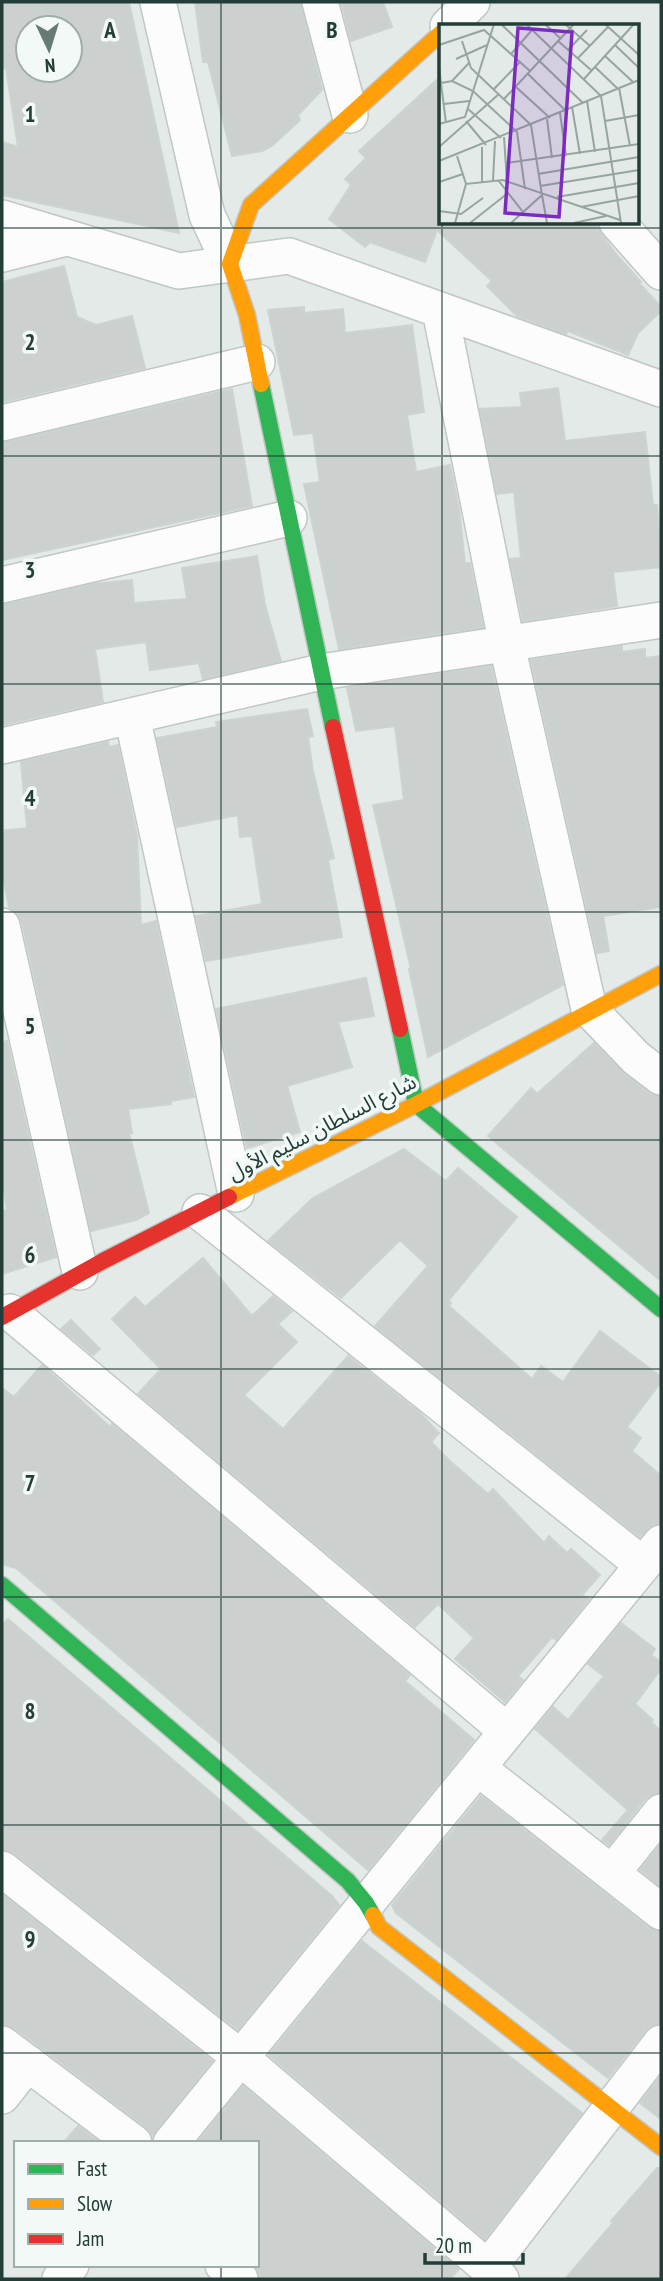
<svg xmlns="http://www.w3.org/2000/svg" width="663" height="2281" viewBox="0 0 663 2281" font-family="'PT Sans Narrow','Noto Sans Arabic',sans-serif">
<style>
.building{fill:#ccd1cf;stroke:#cdd3d0;stroke-width:2;fill-rule:evenodd}
.lines{fill:none;stroke-linecap:round;stroke-linejoin:round}
.street-casing{stroke:#c1c7c5;stroke-width:38}
.fast-casing{stroke:#c0c7c5;stroke-width:19}
.slow-casing{stroke:#c0c7c5;stroke-width:19}
.jam-casing{stroke:#c0c7c5;stroke-width:19}
.street{stroke:#fbfcfb;stroke-width:35}
.fast{stroke:#30b455;stroke-width:16}
.slow{stroke:#ff9f0a;stroke-width:16}
.jam{stroke:#e5322d;stroke-width:16}
.grid{fill:none;stroke:#233d38;stroke-width:2;stroke-opacity:0.55}
.labels{text-anchor:middle;dominant-baseline:central;stroke-width:7;stroke-linejoin:round;paint-order:stroke}
.street-label{font-size:21px;fill:#233d38;stroke:#f3f9f6}
.inset-road{fill:none;stroke:#97a5a1;stroke-width:2}
.view{fill:#7b2cbf;fill-opacity:0.15;stroke:#7b2cbf;stroke-width:3.5}
.inset-edge{fill:none;stroke:#233d38;stroke-width:3.5}
.grid-label{font-size:23px;text-anchor:middle;font-weight:bold;fill:#233d38;stroke:#f3f9f6;stroke-width:7;stroke-linejoin:round;paint-order:stroke}
</style>
<rect width="100%" height="100%" fill="#e4eae7"/>
<path class="building" d="M2,2H129L179,233L2,195V142L18,147L6,68H2ZM28,28H70V70H28Z
M195,2H300L322,90L298,115L300,120L272,146L262,151L232,156L208,62H203Z
M341,2H383L392,27L351,41Z
M441,76L440,222H593L616,254L641,282L639,283L661,307V311L638,333L628,355L568,331L566,334L517,316L487,286L492,281L437,230L425,262L370,242L365,247L329,219L351,185L345,179L366,158L359,151Z
M64,266L77,317L96,325L132,316L145,368L2,402V282Z
M304,307V313L343,309L345,333L412,325L424,412L407,415L416,472L450,465L459,509L465,563H470L483,627L339,649L304,484L320,482L313,433L294,435L268,310Z
M558,388L565,441L645,432L653,505H657L661,567L613,572L617,606L523,621L510,559L521,558L514,492L497,494L480,409L522,407L520,393Z
M232,389L252,506L2,560V443Z
M257,556L265,605L281,661L203,679L199,663L150,670L146,642L95,649L103,702L2,725V605L93,584L132,580L134,603L187,599L182,568Z
M622,646V652L645,649V658L661,656V907L603,916L609,951L597,953L531,660Z
M491,666L563,985L428,1057L409,969H411L373,805L404,800L395,726L356,731L347,688Z
M307,709L313,736L308,737L313,771L334,858L328,860L342,937L206,961L196,916L262,904L252,836L240,837L238,815L177,827L157,738L217,727L216,722Z
M108,742L109,747L118,745L137,836L141,925L156,921L194,1097L171,1101V1104L128,1109L132,1133H129L149,1213L136,1220L91,1231L22,922L17,913L9,907L2,872V831L27,828L21,762Z
M366,978L374,1016L338,1022L352,1067L287,1086L300,1132L247,1148L216,1009Z
M7,1041L56,1257L2,1274V1211L7,1210L2,1178V1042Z
M594,1043L624,1074L649,1093L661,1097V1281L488,1136L531,1088L537,1094Z
M404,1149L446,1181L458,1168L517,1217L448,1301L451,1303L449,1306L532,1379L541,1366L563,1382L600,1331L661,1377V1382L627,1427L641,1438L632,1451L661,1476V1523L653,1525L640,1537L375,1326L428,1266L400,1240L341,1298L268,1241L313,1198Z
M203,1258L252,1316L273,1296L292,1311L278,1324L297,1342L244,1395L283,1429L348,1356L419,1412L439,1433L431,1442L451,1462L488,1494L493,1489L544,1543L549,1536L567,1553L571,1549L600,1575L582,1595L589,1599L556,1640L552,1637L518,1676L523,1680L505,1702L455,1659L474,1638L438,1604L415,1627L138,1394L161,1369L112,1319L135,1297L145,1307Z
M71,1320L100,1349L93,1355L61,1329Z
M42,1365L110,1427L112,1424L410,1675L405,1681L474,1740L368,1870L16,1568L2,1564V1388L14,1397Z
M8,1619L332,1896L339,1905L238,2030L14,1853L2,1849V1625Z
M621,1623L655,1649L651,1655L661,1662V1669L635,1704L653,1720L651,1722L661,1731V1792L653,1794L645,1799L609,1845L602,1840L628,1810L535,1729L553,1707L568,1720L604,1676L588,1664Z
M481,1796L649,1928L661,1932V2023L653,2025L645,2031L608,2078L396,1913L392,1905Z
M661,1844V1887L640,1870Z
M2,1894L212,2061L153,2136L146,2127L40,2047L14,2028L2,2024Z
M362,1941L582,2113L485,2239L269,2055Z
M661,2076V2119L640,2103Z
M243,2086L459,2269L450,2279H260L257,2270V2143H197Z
M78,2126L100,2143H63Z
M657,2168H661V2279H565L613,2223L611,2221Z"/>
<g class="lines">
<defs>
<path id="street" d="M158,2L207,215L230,264
M320,2L350,115
M448,26L472,2
M2,218L179,271L289,256L661,389
M617,222L661,272
M2,254L66,238
M440,310L507,645L589,1009L636,1058L661,1077
M2,423L257,362
M2,585L289,518
M132,716L236,1194
M2,746L321,672L661,620
M2,926L80,1272
M200,1212L643,1565
M10,1312L507,1731
M478,1768L661,1912
M2,1869L241,2058L501,2279
M612,1873L661,1812
M2,2044L134,2143
M2,2096L28,2063
M171,2143L661,1543
M223,2265L240,2279
M488,2268L661,2043
M60,2279L71,2265"/>
<path id="fast" d="M261,384L333,727
M400,1029L416,1104L661,1309
M2,1585L348,1881L366,1903L373,1915"/>
<path id="slow" d="M261,384L247,315L230,264L251,205L441,33
M229,1197L413,1106L661,974
M373,1915L379,1927L661,2147"/>
<path id="jam" d="M333,727L400,1029
M2,1317L103,1261L229,1197"/>
</defs>
<use href="#street" class="street-casing"/>
<use href="#fast" class="fast-casing"/>
<use href="#slow" class="slow-casing"/>
<use href="#jam" class="jam-casing"/>
<use href="#street" class="street"/>
<use href="#fast" class="fast"/>
<use href="#slow" class="slow"/>
<use href="#jam" class="jam"/>
</g>
<path class="grid" d="M221,2V2143M442,2V26M442,222V2279M2,228H661M2,456H661M2,684H661M2,912H661M2,1140H661M2,1369H661M2,1597H661M2,1825H661M2,2053H661M221,2265V2279"/>
<g class="labels">
<g class="street-label">
<text transform="translate(322 1127) rotate(-27)">شارع السلطان سليم الأول</text>
</g>
</g>
<g transform="translate(439 24)">
<rect width="200" height="200" fill="#e4eae7"/>
<path class="inset-road" d="M62,0L144,79M87,0L162,72L182,199M106,0L122,15M126,0L151,22M166,0L200,31M23,17L32,44L92,101L103,171L72,199M119,17L152,46M0,21L45,6L91,47M176,21L200,44M129,26L148,6M72,30L93,6M166,32L194,58M139,34L169,3M17,35L48,21M0,43L7,99M156,43L178,64M89,50L127,87M145,55L195,0M13,57L30,39M2,59L13,57L34,67L78,108L86,165M77,63L111,94M180,64L191,122M55,65L81,38M65,75L135,0M148,77L156,128M5,80L30,77M133,83L141,130M29,85L62,114M121,89L127,132M108,95L113,134M27,97L47,121M166,97L200,91M0,100L26,93L55,0M65,113L68,158M0,123L60,70M43,123V158M18,132L27,160L64,156L181,196M0,137L200,56M67,139L200,120M99,150L200,133M54,156L56,117M59,156L84,188M0,158L24,150M101,162L200,146M103,171L108,199M118,173L200,159M142,183L200,172M0,187L22,190L44,174M16,199L27,160M31,199L69,169M135,199L167,192"/>
<path class="view" d="M79,4L133,8L120,193L66,189Z"/>
<rect width="200" height="200" class="inset-edge"/>
</g>
<g class="grid-label">
<text x="110" y="38">A</text>
<text x="332" y="38">B</text>
<text x="30" y="122">1</text>
<text x="30" y="350">2</text>
<text x="30" y="578">3</text>
<text x="30" y="806">4</text>
<text x="30" y="1034">5</text>
<text x="30" y="1263">6</text>
<text x="30" y="1491">7</text>
<text x="30" y="1719">8</text>
<text x="30" y="1947">9</text>
</g>
<rect width="663" height="2281" fill="none" stroke="#233d38" stroke-width="7"/>
<rect x="14" y="2141" width="245" height="126" fill="#f3f9f6" stroke="#a0aeaa" stroke-width="2"/>
<rect x="28" y="2164" width="35" height="10" fill="#30b455" stroke="#a0aeaa" stroke-width="2"/>
<text x="77" y="2176" font-size="21" fill="#233d38">Fast</text>
<rect x="28" y="2199" width="35" height="10" fill="#ff9f0a" stroke="#a0aeaa" stroke-width="2"/>
<text x="77" y="2211" font-size="21" fill="#233d38">Slow</text>
<rect x="28" y="2234" width="35" height="10" fill="#e5322d" stroke="#a0aeaa" stroke-width="2"/>
<text x="77" y="2246" font-size="21" fill="#233d38">Jam</text>
<g transform="translate(49 49) rotate(176)"><circle r="33" fill="#f3f9f6" stroke="#a0aeaa" stroke-width="2"/>
<path d="M0-5L12 26L0 18L-12 26Z" fill="#677a75"/>
<text y="-10" font-size="19" font-weight="bold" text-anchor="middle" fill="#233d38">N</text>
</g>
<path d="M425 2253v10h98v-10" fill="none" stroke="#233d38" stroke-width="3.5"/>
<text x="435" y="2253" font-size="21" fill="#233d38" stroke="#f3f9f6" stroke-width="5" paint-order="stroke">20 m</text>
</svg>
